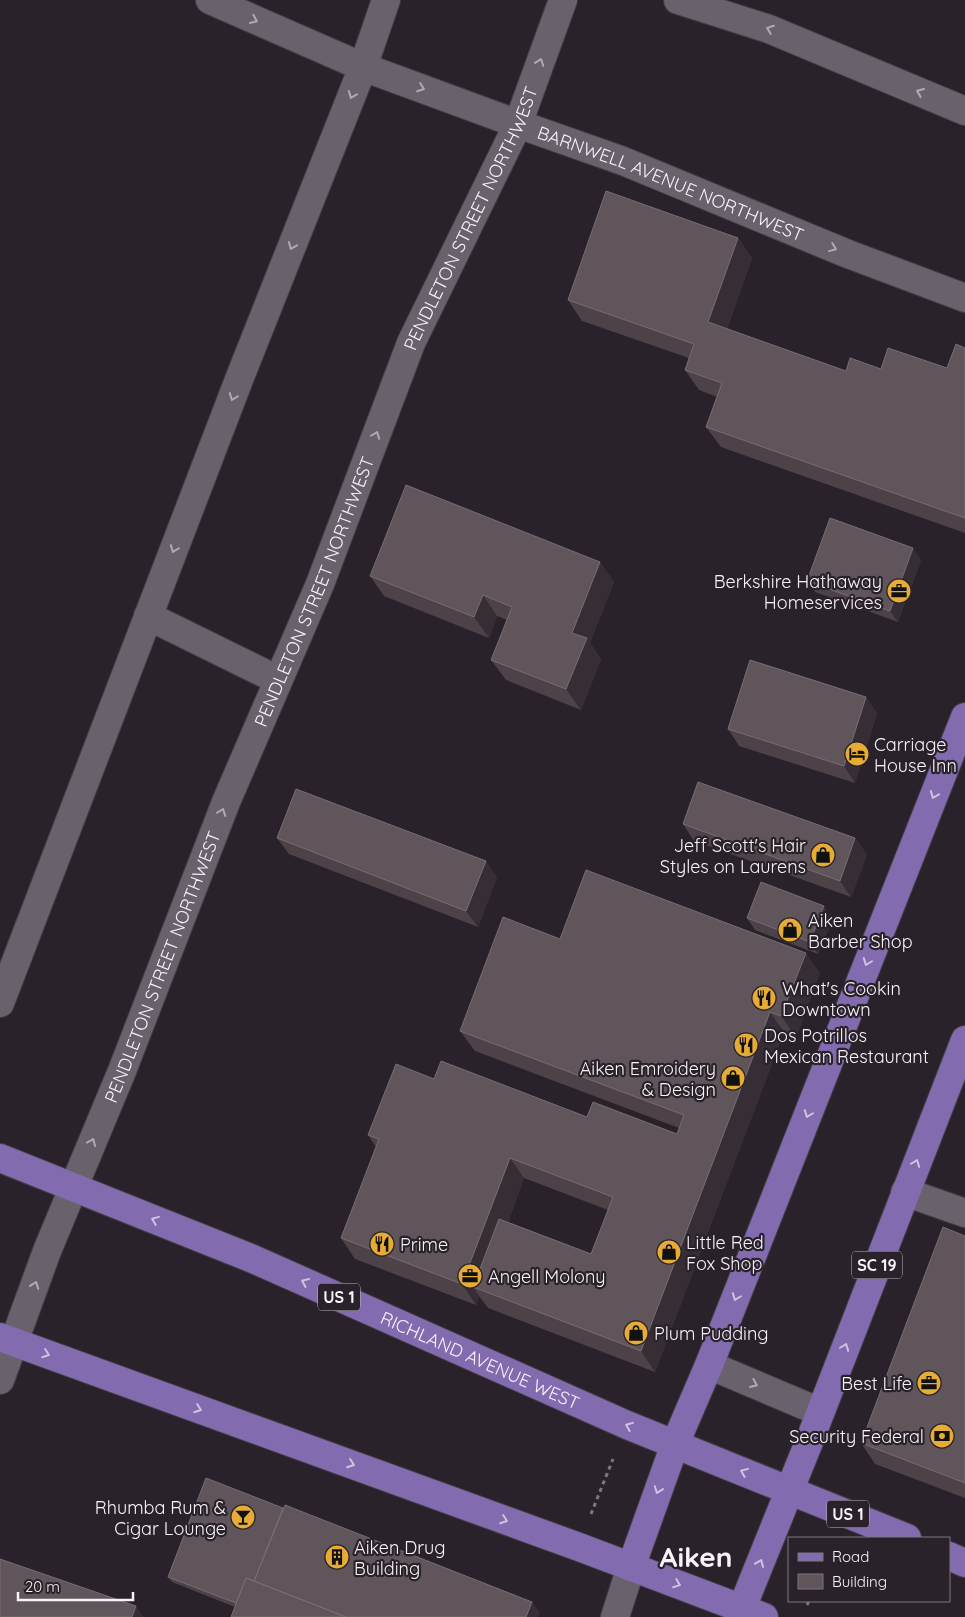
<svg xmlns="http://www.w3.org/2000/svg" width="965" height="1617" viewBox="0 0 965 1617" font-family="Quicksand,sans-serif">
<style>
.lines{fill:none;stroke-linecap:round;stroke-linejoin:round}
.minor-casing{stroke:#443e46;stroke-width:30}
.secondary-casing{stroke:#443e46;stroke-width:30}
.primary-casing{stroke:#443e46;stroke-width:30}
.path{stroke:#7e787f;stroke-width:3;stroke-dasharray:4 4;stroke-linecap:butt}
.minor{stroke:#69616b;stroke-width:28}
.secondary{stroke:#69616b;stroke-width:28}
.primary{stroke:#826bae;stroke-width:28}
.wall{fill:#4d4248;fill-rule:evenodd}
.shaded-wall{fill:#372d34}
.building{fill:#5f555b;stroke:#776e74}
.oneway{stroke:#b0aab2}
.oneway2{stroke:#cfc3df}
.labels{text-anchor:middle;dominant-baseline:central;stroke-width:4.5;stroke-linejoin:round;paint-order:stroke}
.shield{fill:#29222a;stroke:#bab4bb;stroke-width:1}
.shield-label{font-size:16px;font-weight:bold;fill:#f8f3f9}
.street-label{font-size:18px;fill:#f8f3f9;stroke:#29222a}
.poi-label{font-size:18px;fill:#f8f3f9;stroke:#29222a;text-anchor:start}
.town-label{font-size:28px;font-weight:bold;fill:#f8f3f9;stroke:#29222a}
</style>
<rect width="100%" height="100%" fill="#29222a"/>
<g class="lines">
<defs>
<g id="minor">
<path id="s1" d="M210,0L363,67L518,124L623,161L848,254L965,298"/>
<path d="M678,0L769,29L965,111"/>
<path d="M148,616L278,680"/>
<path d="M0,1003L240,377L363,67L386,0"/>
<path d="M905,1192L965,1213"/>
<path d="M709,1365L820,1412"/>
<path id="s2" d="M0,1380L47,1251L122,1071L226,802L320,584L411,343L518,124L563,0"/>
</g>
<path id="secondary" d="M615,1617L631,1567"/>
<g id="primary">
<path id="s3" d="M0,1158L253,1259L627,1425L907,1538"/>
<path d="M0,1337L579,1547L764,1617"/>
<path d="M949,1556L965,1563"/>
<path d="M631,1567L675,1444L709,1365L965,717"/>
<path d="M742,1608L809,1442L965,1040"/>
</g>
</defs>
<use href="#minor" class="minor-casing"/>
<use href="#secondary" class="secondary-casing"/>
<use href="#primary" class="primary-casing"/>
<path class="path" d="M591,1514L613,1459
M807,1605L809,1601"/>
<use href="#minor" class="minor"/>
<use href="#secondary" class="secondary"/>
<use href="#primary" class="primary"/>
</g>
<path class="wall" d="M738,238L752,258L727,329L846,371L881,369L947,368L965,348V533L721,447L706,427L717,397L699,390L685,370L689,358L582,321L568,300Z
M921,560L898,622L815,592L807,581Z
M600,562L614,582L590,643L601,659L581,710L506,680L491,660L507,620L497,616L489,638L384,596L370,576Z
M866,697L877,714L855,783L739,746L728,729Z
M683,824L855,838L867,855L851,897L694,841Z
M277,838L497,877L478,927L289,854Z
M747,918H833L818,954L755,930Z
M560,939L820,973L796,1037L784,1032L655,1372L488,1308L479,1296L476,1305L355,1259L341,1238L376,1147L368,1135L587,1117L677,1134L679,1128L475,1051L460,1031ZM524,1178L608,1210L591,1254L508,1222Z
M965,1236V1498L875,1464L861,1443Z
M283,1508L532,1602L540,1613L235,1607L172,1582L168,1577Z"/>
<path class="shaded-wall" d="M738,238L752,258L722,342L708,322Z
M913,548L921,560L898,622L890,611Z
M600,562L614,582L590,643L601,659L581,710L566,689L572,633Z
M483,595L497,616L489,638L474,617Z
M866,697L877,714L855,783L844,766Z
M855,838L867,855L851,897L840,881Z
M486,861L497,877L478,927L466,911Z
M824,906L833,918L818,954L810,942Z
M806,953L820,973L796,1037L781,1016Z
M770,1012L784,1032L655,1372L641,1351Z
M510,1158L524,1178L482,1291L473,1287L479,1296L476,1305L462,1284Z
M532,1602L540,1613L538,1617H526Z
M136,1606L144,1617H132Z"/>
<path class="building" d="M606,191L738,238L708,322L846,371L850,358L881,369L888,348L947,368L956,344L965,348V518L706,427L722,383L685,370L694,344L568,300Z
M406,485L600,562L572,633L587,638L566,689L491,660L512,607L483,595L474,617L370,576Z
M830,518L913,548L890,611L807,581Z
M750,660L866,697L844,766L728,729Z
M698,782L855,838L840,881L683,824Z
M296,789L486,861L466,911L277,838Z
M586,870L806,953L781,1016L770,1012L641,1351L473,1287L499,1219L591,1254L613,1197L510,1158L462,1284L341,1238L379,1139L368,1135L396,1064L434,1079L441,1061L587,1117L593,1102L677,1134L684,1115L460,1031L503,917L560,939Z
M761,882L824,906L810,942L747,918Z
M943,1227L965,1236V1483L861,1443Z
M206,1478L283,1508L254,1581L246,1578L236,1603L168,1577Z
M285,1505L532,1602L526,1617H346L254,1581Z
M0,1559L136,1606L132,1617H0Z
M246,1578L346,1617H231Z"/>
<defs><path id="oneway-chevron" d="M-2-3.5L2.5 0L-2 3.5" fill="none" stroke-width="1.6" stroke-linecap="round" stroke-linejoin="round" transform="scale(1.25)"/></defs>
<g class="oneway">
<use href="#oneway-chevron" transform="translate(254 20) rotate(24)"/>
<use href="#oneway-chevron" transform="translate(770 29) rotate(-159)"/>
<use href="#oneway-chevron" transform="translate(540 62) rotate(-70)"/>
<use href="#oneway-chevron" transform="translate(421 88) rotate(20)"/>
<use href="#oneway-chevron" transform="translate(920 92) rotate(-157)"/>
<use href="#oneway-chevron" transform="translate(352 95) rotate(112)"/>
<use href="#oneway-chevron" transform="translate(292 246) rotate(112)"/>
<use href="#oneway-chevron" transform="translate(833 248) rotate(22)"/>
<use href="#oneway-chevron" transform="translate(233 397) rotate(111)"/>
<use href="#oneway-chevron" transform="translate(376 435) rotate(-69)"/>
<use href="#oneway-chevron" transform="translate(174 549) rotate(111)"/>
<use href="#oneway-chevron" transform="translate(222 812) rotate(-69)"/>
<use href="#oneway-chevron" transform="translate(92 1142) rotate(-67)"/>
<use href="#oneway-chevron" transform="translate(35 1285) rotate(-70)"/>
<use href="#oneway-chevron" transform="translate(754 1384) rotate(23)"/>
</g>
<g class="oneway2">
<use href="#oneway-chevron" transform="translate(934 795) rotate(112)"/>
<use href="#oneway-chevron" transform="translate(867 962) rotate(111)"/>
<use href="#oneway-chevron" transform="translate(808 1114) rotate(111)"/>
<use href="#oneway-chevron" transform="translate(916 1163) rotate(-69)"/>
<use href="#oneway-chevron" transform="translate(155 1220) rotate(-158)"/>
<use href="#oneway-chevron" transform="translate(305 1282) rotate(-156)"/>
<use href="#oneway-chevron" transform="translate(736 1297) rotate(111)"/>
<use href="#oneway-chevron" transform="translate(845 1347) rotate(-69)"/>
<use href="#oneway-chevron" transform="translate(46 1354) rotate(20)"/>
<use href="#oneway-chevron" transform="translate(198 1409) rotate(20)"/>
<use href="#oneway-chevron" transform="translate(629 1426) rotate(-158)"/>
<use href="#oneway-chevron" transform="translate(351 1464) rotate(20)"/>
<use href="#oneway-chevron" transform="translate(744 1472) rotate(-158)"/>
<use href="#oneway-chevron" transform="translate(658 1490) rotate(110)"/>
<use href="#oneway-chevron" transform="translate(504 1520) rotate(20)"/>
<use href="#oneway-chevron" transform="translate(760 1563) rotate(-68)"/>
<use href="#oneway-chevron" transform="translate(677 1584) rotate(21)"/>
</g>
<defs>
<symbol id="office-disc" viewBox="-11 -11 22 22"><circle r="9.5" fill="#e7ac36" stroke="#29222a"/><path d="M-6-3h4V-5.5h4V-3h4V5H-6ZM-1-4.5V-3h2v-1.5ZM-6 0V1H6V0Z" fill="#111"/></symbol>
<symbol id="hotel-disc" viewBox="-11 -11 22 22"><circle r="9.5" fill="#e7ac36" stroke="#29222a"/><path d="M-6-4.5h1.5V1H6V5H4.5V3h-9V5H-6ZM-4 0a1.8 1.8 0 1 1 3.6 0ZM.5 0V-2.5h3Q6-2.5 6 0Z" fill="#111"/></symbol>
<symbol id="shop-disc" viewBox="-11 -11 22 22"><circle r="9.5" fill="#e7ac36" stroke="#29222a"/><path d="M-5-2.5h2.3a2.7 3.5 0 0 1 5.4 0H5L5.5 6h-11ZM-1.5-2.5h3a1.5 2.3 0 0 0-3 0Z" fill="#111"/></symbol>
<symbol id="restaurant-disc" viewBox="-11 -11 22 22"><circle r="9.5" fill="#e7ac36" stroke="#29222a"/><path d="M-5-6h1v4h1v-4h1v4h1v-4h1v5L-1.5 .5V6h-2V.5L-5-1ZM5-6V6H3V1.5H1.5Q1.5-4 5-6Z" fill="#111"/></symbol>
<symbol id="bank-disc" viewBox="-11 -11 22 22"><circle r="9.5" fill="#e7ac36" stroke="#29222a"/><path d="M-6-4H6V4H-6ZM0-2.3a2.3 2.3 0 1 0 0 4.6a2.3 2.3 0 1 0 0-4.6Z" fill="#111"/></symbol>
<symbol id="bar-disc" viewBox="-11 -11 22 22"><circle r="9.5" fill="#e7ac36" stroke="#29222a"/><path d="M-6-5H6L.8 .8V4.5H3.5V6h-7V4.5H-.8V.8Z" fill="#111"/></symbol>
<symbol id="building-disc" viewBox="-11 -11 22 22"><circle r="9.5" fill="#e7ac36" stroke="#29222a"/><path d="M-4-6H4V6H1V3H-1V6H-4ZM-2.5-4.3h1.7v1.8h-1.7ZM.8-4.3h1.7v1.8H.8ZM-2.5-1h1.7V.8h-1.7ZM.8-1h1.7V.8H.8Z" fill="#111"/></symbol>
</defs>
<g fill-rule="evenodd">
<use href="#office-disc" x="885" y="577" width="28" height="28"/>
<use href="#hotel-disc" x="843" y="740" width="28" height="28"/>
<use href="#shop-disc" x="809" y="841" width="28" height="28"/>
<use href="#shop-disc" x="776" y="916" width="28" height="28"/>
<use href="#restaurant-disc" x="750" y="984" width="28" height="28"/>
<use href="#restaurant-disc" x="732" y="1031" width="28" height="28"/>
<use href="#shop-disc" x="719" y="1064" width="28" height="28"/>
<use href="#restaurant-disc" x="368" y="1230" width="28" height="28"/>
<use href="#shop-disc" x="655" y="1238" width="28" height="28"/>
<use href="#office-disc" x="456" y="1262" width="28" height="28"/>
<use href="#shop-disc" x="622" y="1319" width="28" height="28"/>
<use href="#office-disc" x="915" y="1369" width="28" height="28"/>
<use href="#bank-disc" x="928" y="1422" width="28" height="28"/>
<use href="#bar-disc" x="229" y="1503" width="28" height="28"/>
<use href="#building-disc" x="323" y="1543" width="28" height="28"/>
</g>
<g class="labels">
<g class="shield">
<rect x="852" y="1251.5" width="50" height="27" rx="4"/>
<rect x="318" y="1283.5" width="42" height="27" rx="4"/>
<rect x="827" y="1500.5" width="42" height="27" rx="4"/>
</g>
<g class="shield-label">
<text x="877" y="1265">SC 19</text>
<text x="339" y="1297">US 1</text>
<text x="848" y="1514">US 1</text>
</g>
<g class="street-label">
<text stroke="none"><textPath href="#s1" startOffset="496">BARNWELL AVENUE NORTHWEST</textPath></text>
<text stroke="none"><textPath href="#s2" startOffset="1254">PENDLETON STREET NORTHWEST</textPath></text>
<text stroke="none"><textPath href="#s2" startOffset="849">PENDLETON STREET NORTHWEST</textPath></text>
<text stroke="none"><textPath href="#s2" startOffset="444">PENDLETON STREET NORTHWEST</textPath></text>
<text stroke="none"><textPath href="#s3" startOffset="521">RICHLAND AVENUE WEST</textPath></text>
</g>
<g class="poi-label">
<text x="882" y="581" text-anchor="end">Berkshire Hathaway<tspan x="882" dy="21">Homeservices</tspan></text>
<text x="874" y="744">Carriage<tspan x="874" dy="21">House Inn</tspan></text>
<text x="806" y="845" text-anchor="end">Jeff Scott's Hair<tspan x="806" dy="21">Styles on Laurens</tspan></text>
<text x="808" y="920">Aiken<tspan x="808" dy="21">Barber Shop</tspan></text>
<text x="782" y="988">What's Cookin<tspan x="782" dy="21">Downtown</tspan></text>
<text x="764" y="1035">Dos Potrillos<tspan x="764" dy="21">Mexican Restaurant</tspan></text>
<text x="716" y="1068" text-anchor="end">Aiken Emroidery<tspan x="716" dy="21">&amp; Design</tspan></text>
<text x="686" y="1242">Little Red<tspan x="686" dy="21">Fox Shop</tspan></text>
<text x="400" y="1244">Prime</text>
<text x="488" y="1276">Angell Molony</text>
<text x="654" y="1333">Plum Pudding</text>
<text x="912" y="1383" text-anchor="end">Best Life</text>
<text x="924" y="1436" text-anchor="end">Security Federal</text>
<text x="226" y="1507" text-anchor="end">Rhumba Rum &amp;<tspan x="226" dy="21">Cigar Lounge</tspan></text>
<text x="354" y="1547">Aiken Drug<tspan x="354" dy="21">Building</tspan></text>
</g>
<g class="town-label">
<text x="696" y="1556">Aiken</text>
</g>
</g>
<rect x="788" y="1537" width="162" height="65" fill="#29222a" stroke="#7c767d"/>
<rect x="798" y="1553" width="25" height="8" fill="#826bae" stroke="#7c767d"/>
<text x="832" y="1562" font-size="15" fill="#f8f3f9">Road</text>
<rect x="798" y="1574" width="25" height="15" fill="#5f555b" stroke="#7c767d"/>
<text x="832" y="1587" font-size="15" fill="#f8f3f9">Building</text>
<path d="M18 1592v8h115v-8" fill="none" stroke="#f8f3f9" stroke-width="2.5"/>
<text x="25" y="1592" font-size="15" fill="#f8f3f9" stroke="#29222a" stroke-width="4" paint-order="stroke">20 m</text>
</svg>
